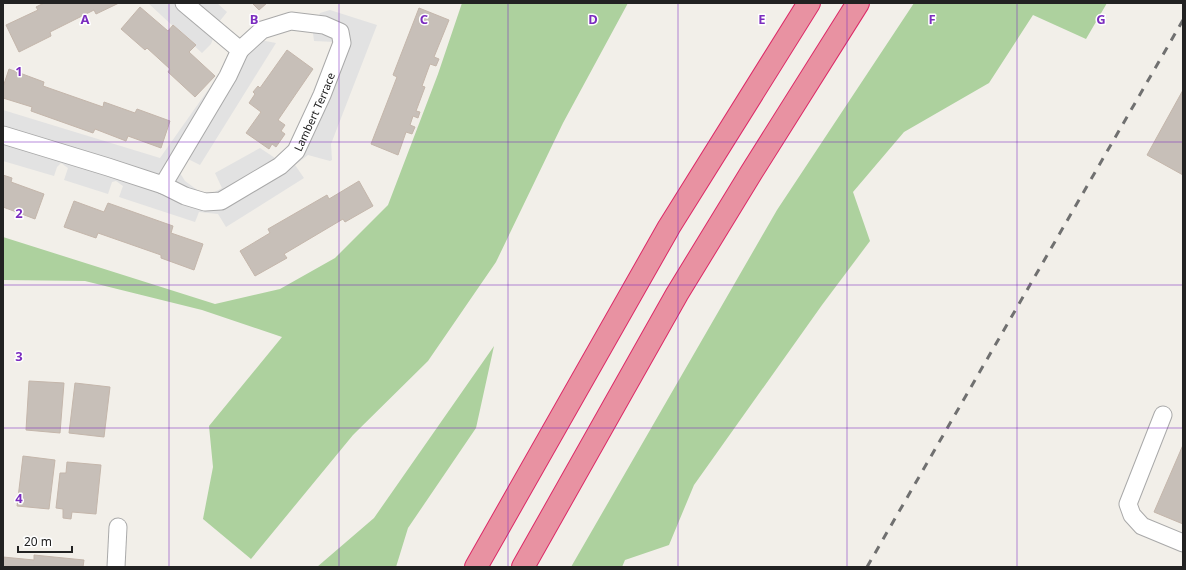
<svg xmlns="http://www.w3.org/2000/svg" width="1186" height="570" viewBox="0 0 1186 570" font-family="'Noto Sans',sans-serif">
<style>
.forest{fill:#add19e}
.parking{fill:#e2e2e2}
.building{fill:#c7bfb8;stroke:#c4b6ab}
.lines{fill:none;stroke-linecap:round;stroke-linejoin:round}
.minor-casing{stroke:#a9a9a9;stroke-width:19}
.highway-casing{stroke:#dc2a67;stroke-width:24}
.minor{stroke:#fff;stroke-width:17}
.highway{stroke:#e892a2;stroke-width:22}
.rail{stroke:#707070;stroke-width:3;stroke-dasharray:8 8;stroke-linecap:butt}
.grid{fill:none;stroke:#7b2cbf;stroke-width:1;stroke-opacity:0.55}
.labels{text-anchor:middle;dominant-baseline:central;stroke-width:3;stroke-linejoin:round;paint-order:stroke}
.street-label{font-size:11px;fill:#222;stroke:#fff}
.grid-label{font-size:13px;text-anchor:middle;font-weight:bold;fill:#7b2cbf;stroke:#fff;stroke-width:3;stroke-linejoin:round;paint-order:stroke}
</style>
<rect width="100%" height="100%" fill="#f2efe9"/>
<path class="forest" d="M462,3H628L563,123L496,262L428,361L353,435L251,559L203,519L213,467L209,426L282,337L202,310L85,281L3,280V237L215,304L280,289L335,258L388,205L438,74Z
M914,3H1107L1086,39L1033,15L989,83L904,132L853,192L870,241L822,305L694,485L669,545L625,560L622,567H571L777,210Z
M494,346L476,428L408,528L396,567H317L374,518Z"/>
<path class="parking" d="M148,3H217L227,12L219,22L211,44L202,53Z
M330,10L377,25L331,144L332,160L330,161L308,155L295,165L304,178L226,227L218,214L199,212L195,222L119,197L123,186L116,181L112,182L108,194L64,180L68,168L61,163L57,167L54,176L3,161V110L160,158L220,73L227,58L260,40L276,43L200,165L186,158L180,173L185,181L200,192L213,193L222,188L215,173L260,148L275,158L286,150L297,135L328,65L335,42L314,41L313,33L320,13Z"/>
<path class="building" d="M44,3H119L96,14L94,10L50,32L51,36L19,52L6,25L38,10L36,7Z
M252,3H267L259,10Z
M140,7L168,31L173,25L196,45L189,52L215,76L195,97L168,72L170,69L147,48L145,50L121,29Z
M419,8L449,20L434,57L439,59L436,66L430,64L422,86L425,87L416,111L420,112L418,118L413,116L410,125L415,127L412,134L406,132L398,155L371,144L397,77L393,75Z
M287,50L313,69L278,120L285,125L281,131L285,134L276,147L272,144L269,149L246,133L261,112L249,103L255,94L253,92L258,86L260,88Z
M9,69L44,82L43,86L103,107L104,102L135,113L137,109L170,121L161,148L128,136L126,141L95,129L93,133L31,111L32,107L3,98V87Z
M1183,90V175L1147,155Z
M3,175L12,178L11,182L44,194L35,219L3,207Z
M359,181L373,206L345,222L343,219L284,254L287,258L255,276L240,251L270,233L268,229L327,195L329,199Z
M74,201L104,212L108,203L173,226L171,233L203,244L194,270L161,258V255L98,233L96,238L64,227Z
M29,381L64,383L60,433L26,430Z
M75,383L110,387L104,437L69,433Z
M1183,445V524L1154,512Z
M23,456L55,460L49,509L17,506Z
M67,462L101,465L96,514L72,512L71,519L63,518V509L56,508L60,473H66Z
M34,555L84,560L83,567H3V557L34,560Z"/>
<g class="lines">
<defs>
<g id="minor">
<path id="s1" d="M3,135L108,167L163,185L185,196L205,202L221,201L280,166L296,151L322,95L342,43L340,32L324,25L291,21L262,30L240,50"/>
<path d="M163,185L228,76L240,50L184,3"/>
<path d="M1163,415L1128,504L1132,515L1142,526L1183,543"/>
<path d="M116,567L118,527"/>
</g>
<path id="highway" d="M476,567L669,227L809,3
M523,567L677,294L751,173L858,3"/>
</defs>
<use href="#minor" class="minor-casing"/>
<use href="#highway" class="highway-casing"/>
<use href="#minor" class="minor"/>
<use href="#highway" class="highway"/>
<path class="rail" d="M867,567L1183,20"/>
</g>
<path class="grid" d="M169,3V567M339,3V567M508,3V567M678,3V567M847,3V567M1017,3V567M3,142H1183M3,285H1183M3,428H1183"/>
<g class="labels">
<g class="street-label">
<text stroke="none"><textPath href="#s1" startOffset="363">Lambert Terrace</textPath></text>
</g>
</g>
<g class="grid-label">
<text x="85" y="24">A</text>
<text x="254" y="24">B</text>
<text x="424" y="24">C</text>
<text x="593" y="24">D</text>
<text x="762" y="24">E</text>
<text x="932" y="24">F</text>
<text x="1101" y="24">G</text>
<text x="19" y="76">1</text>
<text x="19" y="218">2</text>
<text x="19" y="361">3</text>
<text x="19" y="503">4</text>
</g>
<rect width="1186" height="570" fill="none" stroke="#222222" stroke-width="8"/>
<path d="M18 546v6h54v-6" fill="none" stroke="#222222" stroke-width="2"/>
<text x="24" y="546" font-size="12" fill="#222222" stroke="#ffffff" stroke-width="3" paint-order="stroke">20 m</text>
</svg>
